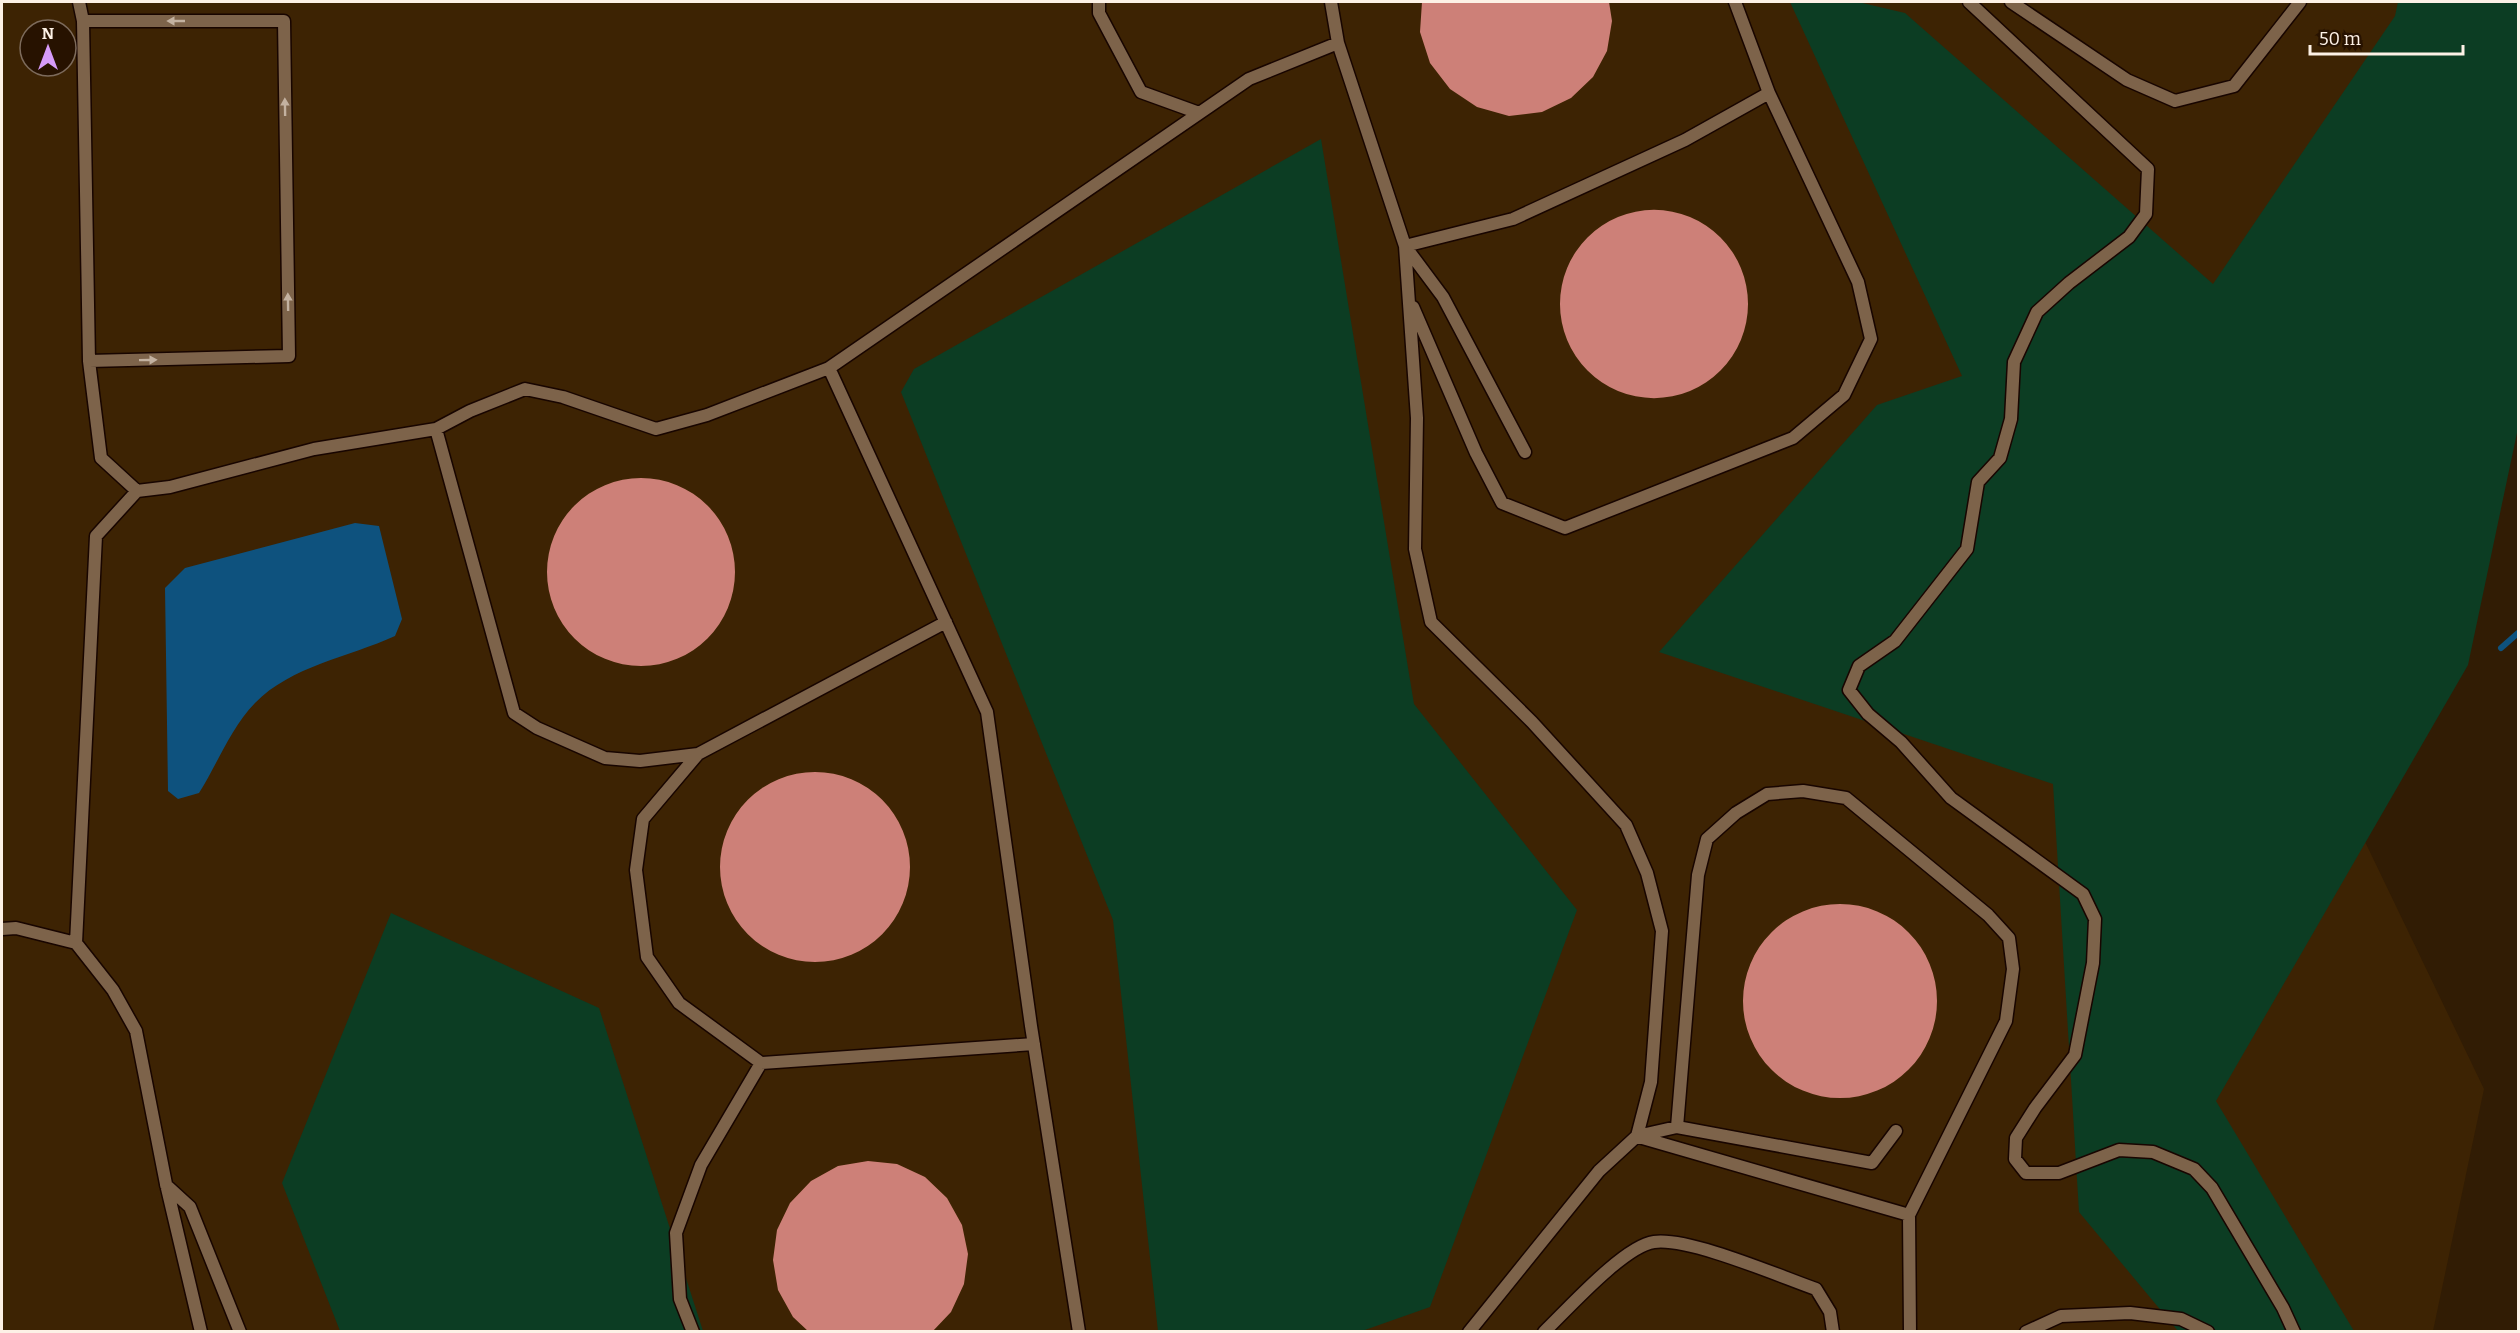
<svg xmlns="http://www.w3.org/2000/svg" width="2520" height="1333" viewBox="0 0 2520 1333" font-family="Bitter,serif">
<style>
.built{fill:#3d2303;fill-rule:evenodd}
.green{fill:#0c3d23}
.water{fill:#0e527e}
.lines{fill:none;stroke-linecap:round;stroke-linejoin:round}
.stream{stroke:#0e527e;stroke-width:6}
.building{fill:#cd8078}
.lane-casing{stroke:#180500;stroke-width:15}
.lane{stroke:#7d634a;stroke-width:12}
.oneway{fill:#c3b1a0}
</style>
<rect width="100%" height="100%" fill="#311c04"/>
<path class="built" d="M2,2H2492L2228,557L2484,1089L2433,1331L2,1332ZM30,30H66V66H30Z"/>
<path class="green" d="M1790,2H1858L1905,13L2213,284L2395,16L2398,2H2518V428L2468,665L2216,1101L2354,1331H2178L2079,1212L2053,784L1659,652L1877,405L1962,376Z
M1321,139L1414,704L1577,910L1430,1307L1362,1331H1158L1113,920L901,392L914,369Z
M391,913L599,1008L703,1331H340L282,1183Z"/>
<path class="water" d="M355,523L379,526L402,619L395,636C349,657 291,666 255,703C230,729 218,763 199,793L178,799L168,791L165,588L185,568Z"/>
<g class="lines">
<path class="stream" d="M2501,648L2518,633"/>
</g>
<path class="building" d="M1422,2H1609L1612,21L1607,51L1593,77L1571,98L1542,112L1509,116L1477,107L1450,89L1430,63L1420,32Z
M1560 304a94 94 0 1 1 188 0a94 94 0 1 1-188 0Z
M547 572a94 94 0 1 1 188 0a94 94 0 1 1-188 0Z
M720 867a95 95 0 1 1 190 0a95 95 0 1 1-190 0Z
M1743 1001a97 97 0 1 1 194 0a97 97 0 1 1-194 0Z
M868,1161L897,1164L925,1177L947,1198L962,1225L968,1254L964,1284L951,1312L932,1332H809L793,1317L778,1290L773,1260L777,1230L790,1203L811,1181L838,1166Z"/>
<g class="lines">
<defs>
<path id="lane" d="M79,2L83,21L89,361L101,458L137,491L170,487L314,449L436,429L470,411L525,389L563,397L656,429L707,415L829,368L987,712L1031,1026L1079,1332
M1099,2V13L1141,92L1199,113
M1331,2L1338,43L1405,246L1417,418L1415,549L1431,622L1532,722L1626,825L1647,873L1662,931L1651,1082L1637,1136L1599,1171L1469,1332
M1969,2L2148,169L2146,214L2129,237L2069,283L2037,312L2014,362L2011,419L2000,458L1978,482L1967,549L1895,641L1859,666L1849,690L1868,714L1901,742L1951,798L2083,894L2095,919L2093,963L2075,1055L2035,1108L2016,1138L2015,1159L2026,1173H2059L2119,1150L2153,1152L2194,1169L2212,1188L2283,1308L2294,1332
M2011,2L2127,80L2175,101L2234,86L2300,2
M83,21H284L289,356L89,361
M1413,307L1476,453L1502,503L1565,528L1793,438L1844,395L1871,339L1858,282L1769,93L1735,2
M829,368L1249,79L1338,43
M436,429L514,713L537,728L605,758L640,761L698,754L946,622
M1525,452L1443,297L1405,246L1513,219L1685,140L1769,93
M137,491L96,536L76,943L113,990L136,1031L166,1184L201,1332
M698,754L643,819L636,870L647,957L679,1003L761,1063L1034,1044
M2,929L16,928L76,943
M1677,1127L1872,1163L1896,1131
M1637,1136L1677,1127L1698,875L1707,839L1736,813L1767,794L1803,791L1846,798L1988,915L2009,938L2013,969L2006,1021L1909,1215
M1639,1137L1909,1215L1910,1332
M166,1185L190,1207L240,1332
M693,1332L680,1299L676,1233L701,1165L761,1063
M1544,1332C1567,1310 1624,1246 1654,1242C1689,1237 1779,1276 1816,1289L1830,1312L1833,1332
M2026,1332L2061,1316L2130,1313L2181,1319L2208,1332"/>
</defs>
<use href="#lane" class="lane-casing"/>
<use href="#lane" class="lane"/>
</g>
<defs><path id="oneway-solid" d="M-6-.8H1V-3.2L6.5 0L1 3.2V.8H-6Z" transform="scale(1.5)"/></defs>
<g class="oneway">
<use href="#oneway-solid" transform="translate(176 21) rotate(180)"/>
<use href="#oneway-solid" transform="translate(285 107) rotate(-91)"/>
<use href="#oneway-solid" transform="translate(288 302) rotate(-91)"/>
<use href="#oneway-solid" transform="translate(148 360) rotate(-1)"/>
</g>
<rect width="2520" height="1333" fill="none" stroke="#fdf1e6" stroke-width="6"/>
<g transform="translate(48 48)"><circle r="28" fill="#271200" stroke="#7d6b5c" stroke-width="1.5"/>
<path d="M0-4.5L10 22L0 15L-10 22Z" fill="#d69bf9"/>
<text y="-9" font-size="16" font-weight="bold" text-anchor="middle" fill="#fdf1e6">N</text>
</g>
<path d="M2310 45v9h153v-9" fill="none" stroke="#fdf1e6" stroke-width="3"/>
<text x="2319" y="45" font-size="18" fill="#fdf1e6" stroke="#271200" stroke-width="4.5" paint-order="stroke">50 m</text>
</svg>
